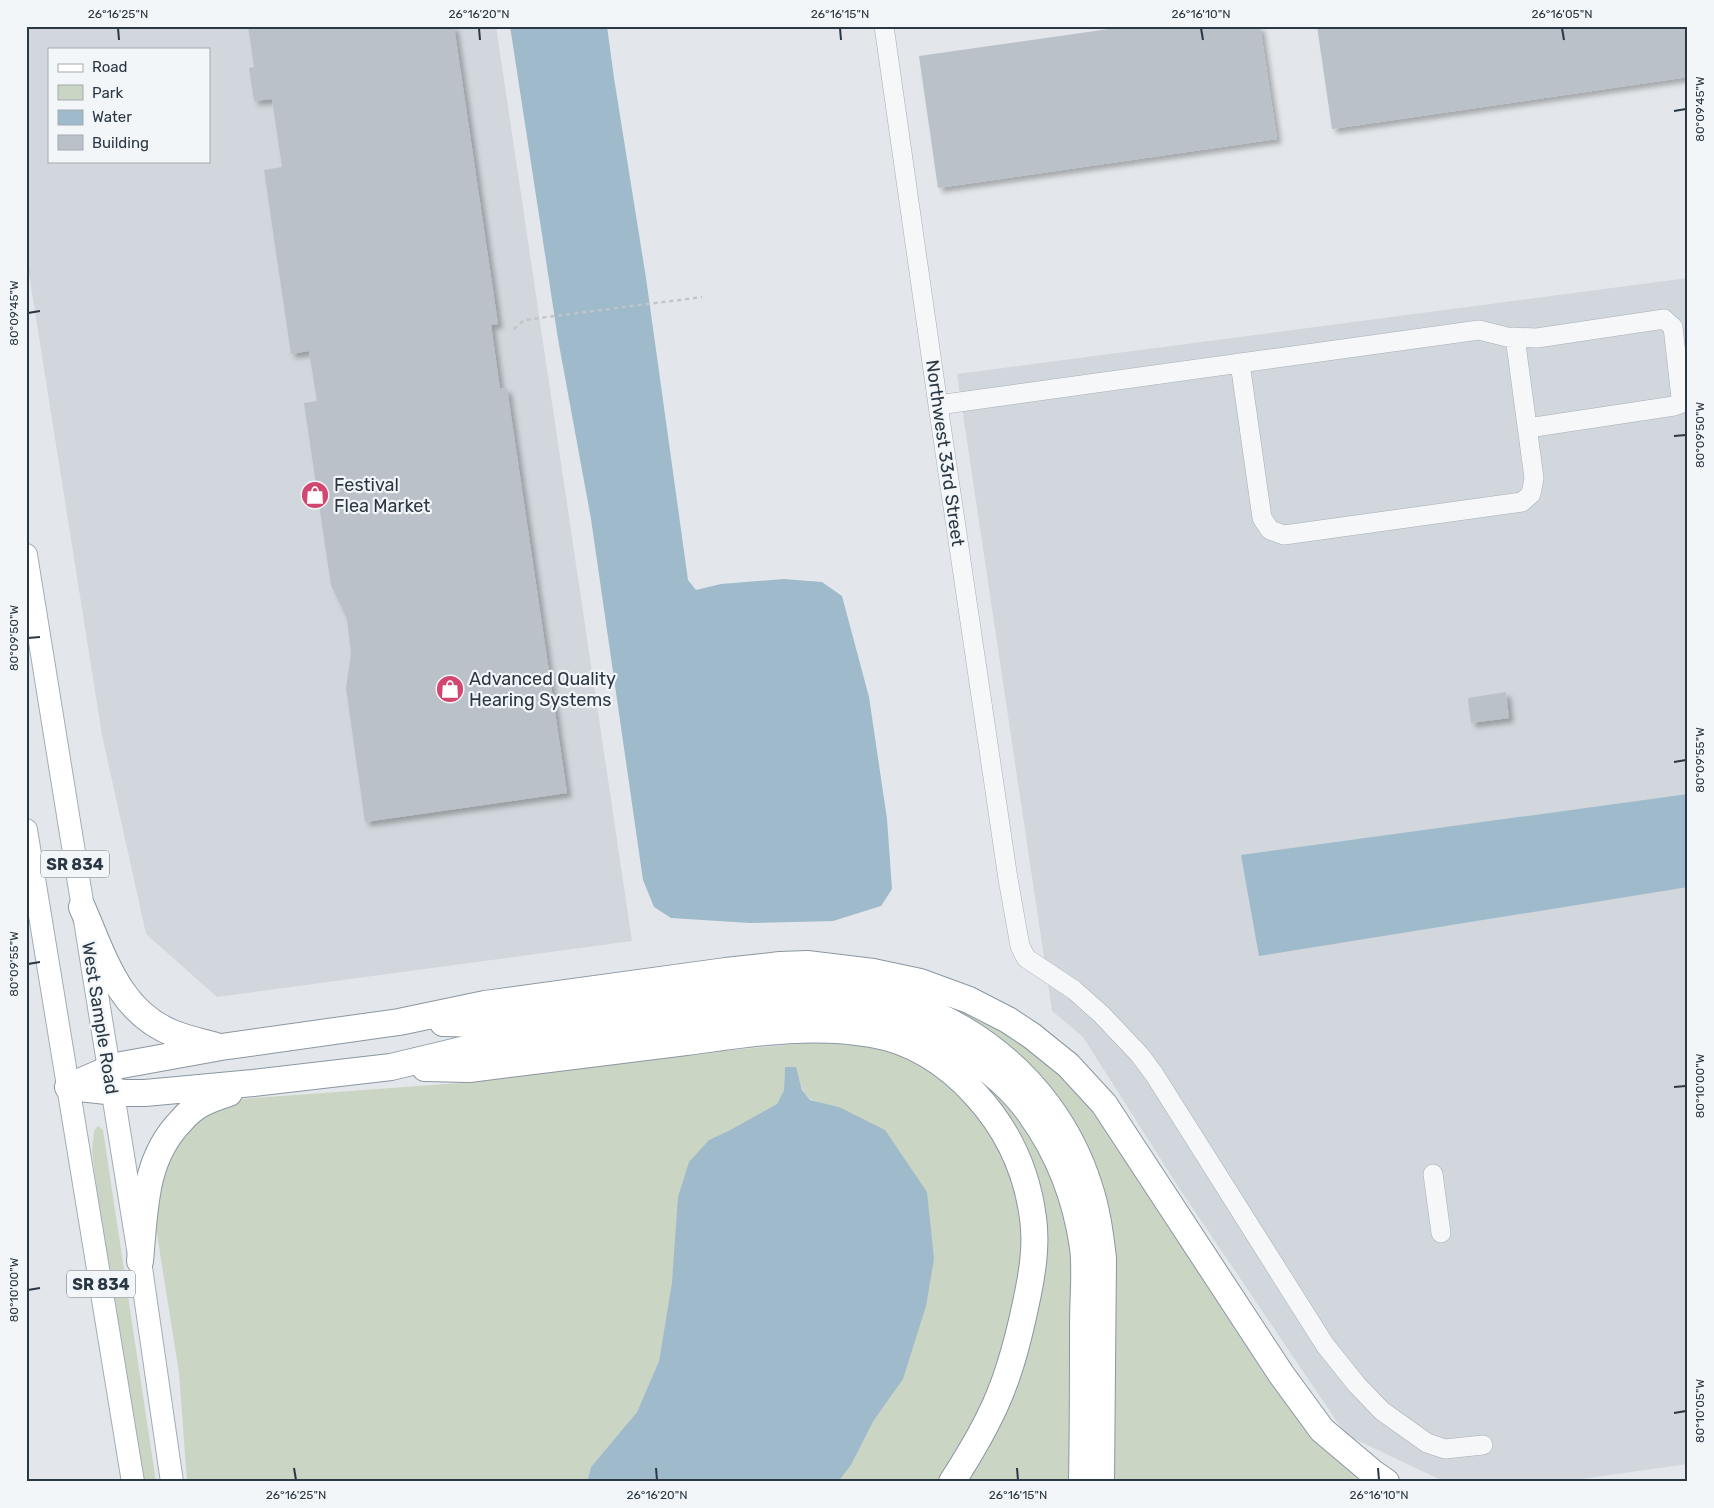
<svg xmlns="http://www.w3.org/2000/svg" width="1714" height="1508" viewBox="0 0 1714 1508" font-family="Rubik,sans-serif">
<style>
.built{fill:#d1d7dd;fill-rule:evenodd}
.green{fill:#cbd5c4}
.water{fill:#9ebacb}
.building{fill:#bac1c9;filter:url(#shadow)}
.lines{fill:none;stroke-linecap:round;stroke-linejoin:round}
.minor-casing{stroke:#a8afb6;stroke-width:20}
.major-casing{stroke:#a2adb7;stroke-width:24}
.highway-casing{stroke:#8a97a2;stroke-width:28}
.path{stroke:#c1c5ca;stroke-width:2.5;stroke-dasharray:4 4;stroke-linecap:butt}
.minor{stroke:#f6f7f9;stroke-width:19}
.major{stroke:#fff;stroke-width:22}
.highway{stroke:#fff;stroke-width:26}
.ticks{fill:none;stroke:#2a3744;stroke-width:2}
.labels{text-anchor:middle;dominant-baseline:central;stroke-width:4.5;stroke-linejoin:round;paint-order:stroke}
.shield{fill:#f3f6f8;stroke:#66707a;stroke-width:1}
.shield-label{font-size:16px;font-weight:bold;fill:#2a3744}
.street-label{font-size:18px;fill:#2a3744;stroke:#f3f6f8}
.poi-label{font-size:18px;fill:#2a3744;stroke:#f3f6f8;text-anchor:start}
.neatline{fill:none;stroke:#2a3744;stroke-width:2}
.ticks-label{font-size:12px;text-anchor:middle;fill:#2a3744}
</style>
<defs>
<filter id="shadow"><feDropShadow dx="4.5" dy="4.5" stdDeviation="2.5" flood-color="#0004"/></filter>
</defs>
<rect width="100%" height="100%" fill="#e3e7eb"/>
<path class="built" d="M26,26H496L632,941L217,997L146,934L102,735L26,255ZM49,49H209V161H49Z
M1688,278V1464L1560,1482H1445L1346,1435L1181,1191L1083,1037L1052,1011L957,374Z"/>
<path class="green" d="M924,995L982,1014L1083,1090L1367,1482H1110L1103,1189C1099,1178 1096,1167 1092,1156C1068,1101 1026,1052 976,1021C959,1011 942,1003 924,995Z
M819,1042L868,1047L888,1052L911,1060L936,1073L969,1100L1011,1165L1026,1247L997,1376L942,1482H838L851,1465L874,1420L839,1107C802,1098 807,1102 795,1067L785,1068L784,1090L777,1104L730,1130L709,1140L672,1282L659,1361L637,1412L591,1467L587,1482H187L179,1373L153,1209L176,1135L228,1100L459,1083L700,1053Z
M993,1089L1018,1118L1036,1144L1061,1200L1071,1252V1482H961L1040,1270L989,1091Z
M98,1126L103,1130L156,1482H143L102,1236L92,1151L94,1131Z"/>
<path class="water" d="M510,26H607L614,78L646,278L688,580L696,590L721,584L784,579L822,582L842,596L869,697L887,819L892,889L881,906L833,921L750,923L671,918L654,907L643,880L591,519L558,339Z
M1688,794V887L1259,956L1241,855Z
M785,1067H796L802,1090L810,1100L839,1107L885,1130L927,1192L934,1259L926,1306L903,1379L874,1420L851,1465L838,1482H587L591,1467L637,1412L659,1361L672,1282L678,1197L689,1162L709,1140L730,1130L777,1104L784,1090Z"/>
<path class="building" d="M248,26H454L498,324L491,325L500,389L507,388L567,793L365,822L346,688L351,653L347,619L331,585L304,403L317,401L309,351L291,354L264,170L282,167L272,99L254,101L249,68L254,67Z
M1130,26H1260L1277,139L938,188L919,56Z
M1317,26H1688V77L1332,129Z
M1506,692L1509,718L1471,723L1468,698Z"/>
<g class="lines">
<defs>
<path id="minor" d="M884,26L938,405L1008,879L1020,946L1026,958L1074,990L1101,1014L1139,1054L1154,1074L1325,1345L1357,1385L1382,1411L1427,1443L1445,1449L1483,1445
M1240,363L1262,518L1270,530L1284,535L1522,502L1531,494L1534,478L1515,337
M938,405L1479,330L1507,337L1537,338L1664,319L1673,327L1681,398L1680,404L1674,406L1528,428
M1433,1174L1441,1233"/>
<path id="major" d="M26,555L140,1261L172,1482
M26,830L133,1482"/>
<path id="highway" d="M82,907C104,957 119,1013 175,1034C188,1039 202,1042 216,1046
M443,1023L489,1024C554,1015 618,1006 683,998C729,992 774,985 820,987C942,992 1052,1069 1089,1186C1097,1210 1100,1233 1103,1258L1101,1482
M425,1068L469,1069C541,1060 614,1051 686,1042C747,1034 810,1023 871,1034C914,1041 947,1063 976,1095C1007,1129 1027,1171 1033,1218C1037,1246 1032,1275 1026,1303C1018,1341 1008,1381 990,1416C979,1439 966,1460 952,1482
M68,1087L116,1066L221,1047L399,1022L485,1004L726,971L780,965L807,964L873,972L920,982L969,1000L1008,1020L1032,1036L1068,1065L1104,1104L1281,1374L1322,1430L1373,1473L1386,1482
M70,1087L125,1093H145L253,1083L391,1067L466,1049L788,1009C820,1009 851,1010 882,1017C935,1028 1000,1070 1031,1115C1059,1154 1076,1199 1083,1247C1086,1271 1083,1299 1083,1323C1083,1376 1083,1429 1082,1482
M140,1261C145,1211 143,1160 181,1121C186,1115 194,1108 201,1104C210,1099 220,1096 229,1093"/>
</defs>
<use href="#minor" class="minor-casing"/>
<use href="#major" class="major-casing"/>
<use href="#highway" class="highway-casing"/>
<path class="path" d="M26,272L32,271
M514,329L524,320L702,297"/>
<use href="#minor" class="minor"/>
<use href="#major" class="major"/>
<use href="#highway" class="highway"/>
</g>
<path class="ticks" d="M118,28L119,40M479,28L480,40M840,28L841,40M1201,28L1203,40M1562,28L1564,40M1674,111L1686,109M28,313L40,311M1674,436L1686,435M28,638L40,637M1674,762L1686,760M28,964L40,962M1674,1087L1686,1086M28,1290L40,1288M1674,1413L1686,1411M294,1468L296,1480M656,1468L657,1480M1017,1468L1018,1480M1378,1468L1379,1480"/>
<defs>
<symbol id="shop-disc" viewBox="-11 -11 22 22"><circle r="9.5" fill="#d1476f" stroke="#f3f6f8"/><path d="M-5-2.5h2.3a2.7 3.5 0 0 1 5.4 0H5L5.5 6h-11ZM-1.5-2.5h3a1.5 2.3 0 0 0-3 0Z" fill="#fff"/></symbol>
</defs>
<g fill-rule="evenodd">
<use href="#shop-disc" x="299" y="479" width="32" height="32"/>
<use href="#shop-disc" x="434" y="673" width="32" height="32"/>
</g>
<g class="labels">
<g class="shield">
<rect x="41" y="850.5" width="68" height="27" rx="4"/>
<rect x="67" y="1270.5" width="68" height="27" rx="4"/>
</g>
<g class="shield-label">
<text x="75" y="864">SR 834</text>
<text x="101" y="1284">SR 834</text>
</g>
<g class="street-label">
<text transform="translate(945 453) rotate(82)">Northwest 33rd Street</text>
<text transform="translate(100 1018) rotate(81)">West Sample Road</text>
</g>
<g class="poi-label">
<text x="334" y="485">Festival<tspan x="334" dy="21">Flea Market</tspan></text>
<text x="469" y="679">Advanced Quality<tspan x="469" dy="21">Hearing Systems</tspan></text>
</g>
</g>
<rect width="1714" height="1508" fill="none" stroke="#f3f6f8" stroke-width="55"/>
<rect x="48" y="48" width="162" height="115" fill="#f3f6f8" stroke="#a3aab0"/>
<rect x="58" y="64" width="25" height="8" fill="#ffffff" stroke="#a3aab0"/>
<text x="92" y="72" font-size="15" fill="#2a3744">Road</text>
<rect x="58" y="85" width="25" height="15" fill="#cbd5c4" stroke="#a3aab0"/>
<text x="92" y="98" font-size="15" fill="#2a3744">Park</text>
<rect x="58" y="110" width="25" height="15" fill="#9ebacb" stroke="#a3aab0"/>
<text x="92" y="122" font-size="15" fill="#2a3744">Water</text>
<rect x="58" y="135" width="25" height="15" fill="#bac1c9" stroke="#a3aab0"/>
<text x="92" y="148" font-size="15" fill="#2a3744">Building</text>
<rect x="28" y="28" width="1658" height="1452" class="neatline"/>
<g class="ticks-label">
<text x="118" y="18">26°16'25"N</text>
<text x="479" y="18">26°16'20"N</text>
<text x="840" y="18">26°16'15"N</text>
<text x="1201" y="18">26°16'10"N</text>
<text x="1562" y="18">26°16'05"N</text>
<text transform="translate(1700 109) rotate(-90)" y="4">80°09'45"W</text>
<text transform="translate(14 313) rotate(-90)" y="4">80°09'45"W</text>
<text transform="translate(1700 435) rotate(-90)" y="4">80°09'50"W</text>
<text transform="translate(14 638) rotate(-90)" y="4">80°09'50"W</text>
<text transform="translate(1700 760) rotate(-90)" y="4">80°09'55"W</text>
<text transform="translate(14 964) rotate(-90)" y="4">80°09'55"W</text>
<text transform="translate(1700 1086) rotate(-90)" y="4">80°10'00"W</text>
<text transform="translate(14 1290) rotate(-90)" y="4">80°10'00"W</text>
<text transform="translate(1700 1411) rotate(-90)" y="4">80°10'05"W</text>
<text x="296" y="1499">26°16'25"N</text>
<text x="657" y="1499">26°16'20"N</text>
<text x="1018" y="1499">26°16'15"N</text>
<text x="1379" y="1499">26°16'10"N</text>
</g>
</svg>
